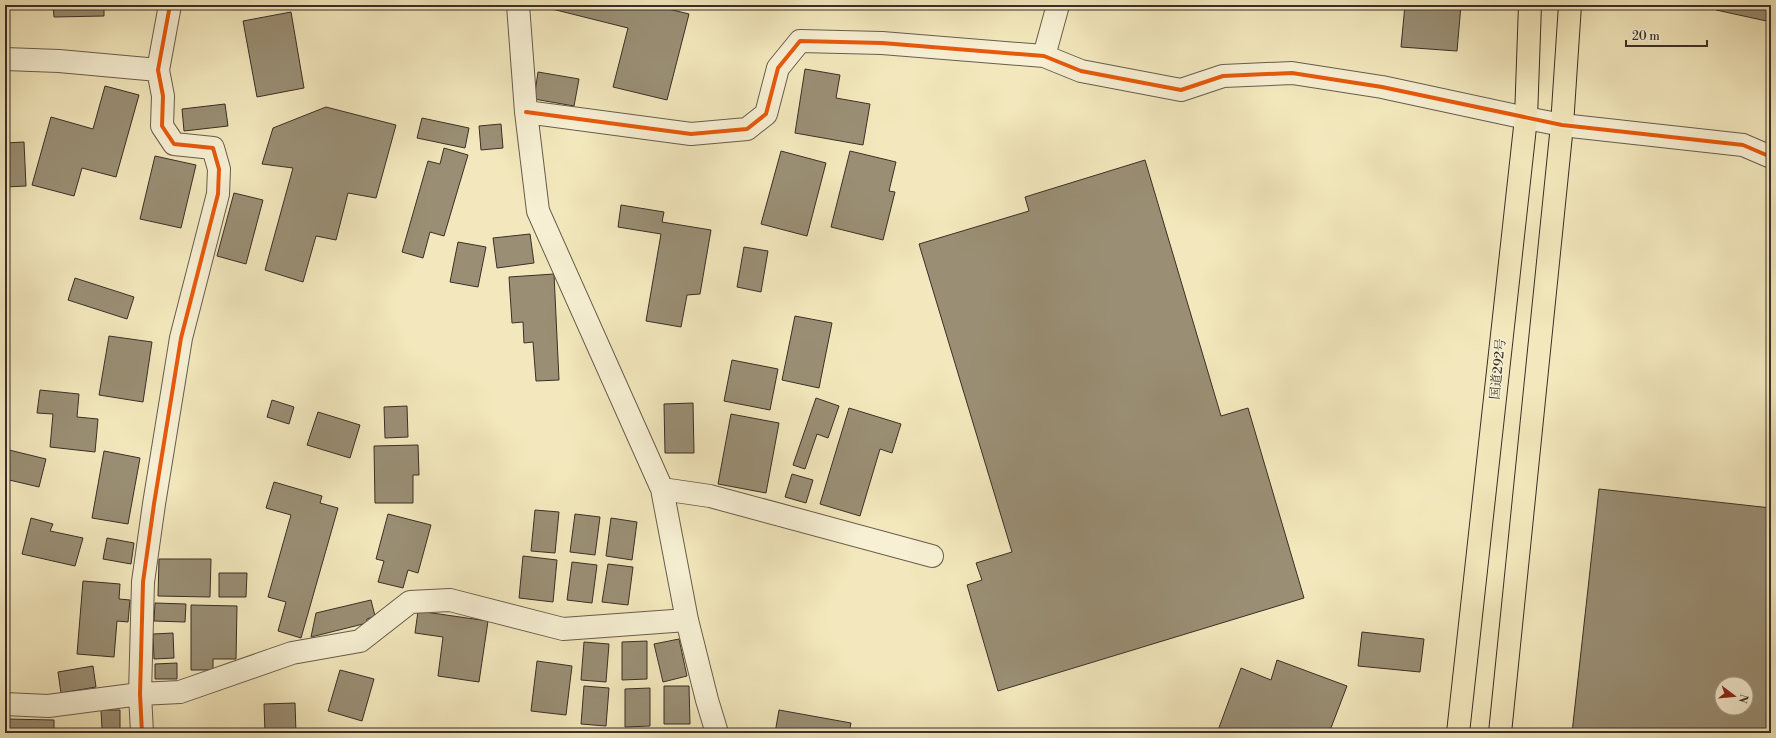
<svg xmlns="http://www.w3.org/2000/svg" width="1776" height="738" viewBox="0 0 1776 738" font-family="'Libre Bodoni','Noto Serif JP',serif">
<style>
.building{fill:#9a8f75;stroke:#3a2f26;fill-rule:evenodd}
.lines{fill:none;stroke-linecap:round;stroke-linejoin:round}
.minor-casing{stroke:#685d4c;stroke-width:24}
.tertiary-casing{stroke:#685d4c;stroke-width:24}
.trunk-casing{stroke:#3a2f26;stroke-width:24}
.minor{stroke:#f7f0d4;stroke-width:22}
.tertiary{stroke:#f7f0d4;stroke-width:22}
.trunk{stroke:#f3e8bd;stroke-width:22}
.cycleway-casing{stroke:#f7f0d4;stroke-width:6}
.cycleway{stroke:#e8590c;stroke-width:4}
.labels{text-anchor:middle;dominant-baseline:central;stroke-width:3;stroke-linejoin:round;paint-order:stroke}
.street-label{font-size:13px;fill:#3a2f26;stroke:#f7f0d4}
</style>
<rect width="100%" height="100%" fill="#f3e8bd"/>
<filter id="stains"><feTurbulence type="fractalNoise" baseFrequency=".005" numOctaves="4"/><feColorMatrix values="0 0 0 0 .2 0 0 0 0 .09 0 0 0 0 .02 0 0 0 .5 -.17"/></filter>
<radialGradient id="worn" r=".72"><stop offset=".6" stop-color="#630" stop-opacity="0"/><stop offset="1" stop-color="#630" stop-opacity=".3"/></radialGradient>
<path class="building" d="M53,5H104V16L54,17Z
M536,5H652L689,14L667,100L613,87L628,28Z
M1405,5H1461L1457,51L1401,47Z
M1717,5H1771V22L1716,10Z
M291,12L304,88L257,97L243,21Z
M805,69L840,75L836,98L870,104L863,145L795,133Z
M538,72L579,79L574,106L534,99Z
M105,86L139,95L116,177L82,168L74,196L32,185L51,117L93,129Z
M225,104L228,126L184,131L182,109Z
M326,107L396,125L376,198L348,193L336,240L316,236L303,282L265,270L293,168L262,164L273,128Z
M422,118L469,128L465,148L417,138Z
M501,124L503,148L481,150L479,126Z
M24,142L26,186L5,187V143Z
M444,148L468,155L444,236L430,232L423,258L402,252L428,161L440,164Z
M781,151L826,163L807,236L761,224Z
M850,151L896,162L889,191L895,192L883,240L831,227Z
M155,156L196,165L181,228L140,219Z
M1145,160L1221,416L1248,408L1304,598L998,691L967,585L982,580L976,563L1012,552L919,244L1029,211L1025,197Z
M234,193L263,200L246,264L217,256Z
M621,205L664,212L662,222L711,230L700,294L687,295L681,327L646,321L661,234L618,227Z
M530,234L534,263L497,268L493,238Z
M458,242L486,247L478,287L450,282Z
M744,247L768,251L761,292L737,287Z
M554,274L559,380L536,381L533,342L524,343L523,322L512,323L509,277Z
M75,278L134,297L127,319L68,300Z
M795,316L832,323L819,388L782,380Z
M109,336L152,342L143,402L99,395Z
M732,360L778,369L770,410L724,401Z
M40,390L79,394L77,417L98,419L95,452L50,447L53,414L37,413Z
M816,398L839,406L828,438L817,434L805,469L793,465Z
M272,400L294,407L289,424L267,417Z
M693,403L694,453H665L664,404Z
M407,406L408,437L385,438L384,407Z
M849,408L901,424L892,453L880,449L860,516L820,504Z
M318,412L360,425L350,458L307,445Z
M731,414L779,423L766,493L718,484Z
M418,445L419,475H413V503H375L374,446Z
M5,449L46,459L39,487L5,479Z
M104,451L140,458L128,524L92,518Z
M792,474L813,480L806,503L785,497Z
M274,482L322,496L320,503L338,508L301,638L278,631L286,602L268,597L291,515L266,508Z
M1599,489L1771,508V733H1572ZM1722,684H1746V708H1722Z
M535,510L559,512L555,553L531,551Z
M388,514L431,525L418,573L408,570L403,588L378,582L384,561L376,559Z
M575,514L600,517L595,555L570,552Z
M31,518L53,524L50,531L83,538L75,566L22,554Z
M611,518L637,522L632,560L606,556Z
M107,538L134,543L131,564L103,559Z
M523,556L557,560L553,602L519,598Z
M159,559H211L210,597L158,596Z
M572,562L597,565L592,603L567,600Z
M608,564L633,567L628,605L602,602Z
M219,573H247L246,597H219Z
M83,581L120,584L119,599L130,600L128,622L117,621L114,657L77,654Z
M371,600L375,616L367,619V623L311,637L316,613Z
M155,603L186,604L185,622L154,621Z
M191,605L237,606L236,659H213V670H191Z
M418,611L488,621L479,682L438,676L443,637L415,633Z
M1362,632L1424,639L1420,672L1358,666Z
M173,633L174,658L154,659L153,634Z
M679,639L687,676L663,682L654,644Z
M647,641V679L622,680V642Z
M584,642L609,644L606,682L581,680Z
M1277,660L1347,686L1329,733H1217L1241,668L1271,680Z
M537,661L572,666L566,715L531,711Z
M177,663V679H155V664Z
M93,666L96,687L61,693L58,672Z
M340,670L374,679L362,721L328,711Z
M584,686L609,688L606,726L581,724Z
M664,686H689L690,724H664Z
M650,688V726L625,727V689Z
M295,703L296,733H265L264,704Z
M101,710H120V733H78V729H102Z
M779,710L851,723L849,733H775Z
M5,719L54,720V733H5Z"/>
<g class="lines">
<defs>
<path id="minor" d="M518,5L526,112L538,211L662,489L687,620L707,700L717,733
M1044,56L1058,5
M5,59L59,61L158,70
M526,112L691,134L747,129L766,114L778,68L800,41L882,43L1044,56L1081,71L1181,90L1223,76L1292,73L1382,87L1526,118
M662,489L710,496L932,556
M5,704L48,706L140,694L180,692L292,653L360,641L410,602L450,600L563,629L687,620
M142,733L140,694L143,582L154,504L181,338L218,194L219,169L213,148L174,144L162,126L163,96L158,70L170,5"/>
<path id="tertiary" d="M1526,118L1562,125L1743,145L1771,157"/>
<path id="trunk" d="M1458,733L1526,118L1530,5
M1500,733L1562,125L1570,5"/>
</defs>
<use href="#minor" class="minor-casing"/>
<use href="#tertiary" class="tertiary-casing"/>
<use href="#trunk" class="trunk-casing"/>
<use href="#minor" class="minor"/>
<use href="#tertiary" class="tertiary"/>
<use href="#trunk" class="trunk"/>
<defs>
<path id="cycleway" d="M526,112L691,134L747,129L766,114L778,68L800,41L882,43L1044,56L1081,71L1181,90L1223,76L1292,73L1382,87L1562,125L1743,145L1771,157
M142,733L140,694L143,582L154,504L181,338L218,194L219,169L213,148L174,144L162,126L163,96L158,70L170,5"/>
</defs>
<use href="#cycleway" class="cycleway-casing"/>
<use href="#cycleway" class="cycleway"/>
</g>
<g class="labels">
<g class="street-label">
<text transform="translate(1498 369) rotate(-84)">国道292号</text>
</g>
</g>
<rect width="1776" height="738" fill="none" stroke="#f3e8bd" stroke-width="20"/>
<rect x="6" y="6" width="1764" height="726" fill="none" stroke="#3a2f26" stroke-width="2"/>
<rect x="10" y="10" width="1756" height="718" fill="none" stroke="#3a2f26"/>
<g transform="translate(1734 696) rotate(106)"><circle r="19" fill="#f7f0d4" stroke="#aba38e"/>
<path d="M0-3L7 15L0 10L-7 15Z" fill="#8f2418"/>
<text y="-6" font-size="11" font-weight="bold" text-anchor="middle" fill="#3a2f26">N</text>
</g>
<path d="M1626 40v6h81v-6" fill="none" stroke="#3a2f26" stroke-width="2"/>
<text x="1632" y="40" font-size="12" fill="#3a2f26" stroke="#f7f0d4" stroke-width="3" paint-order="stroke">20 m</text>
<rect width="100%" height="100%" filter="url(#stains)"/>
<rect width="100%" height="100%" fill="url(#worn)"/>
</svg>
